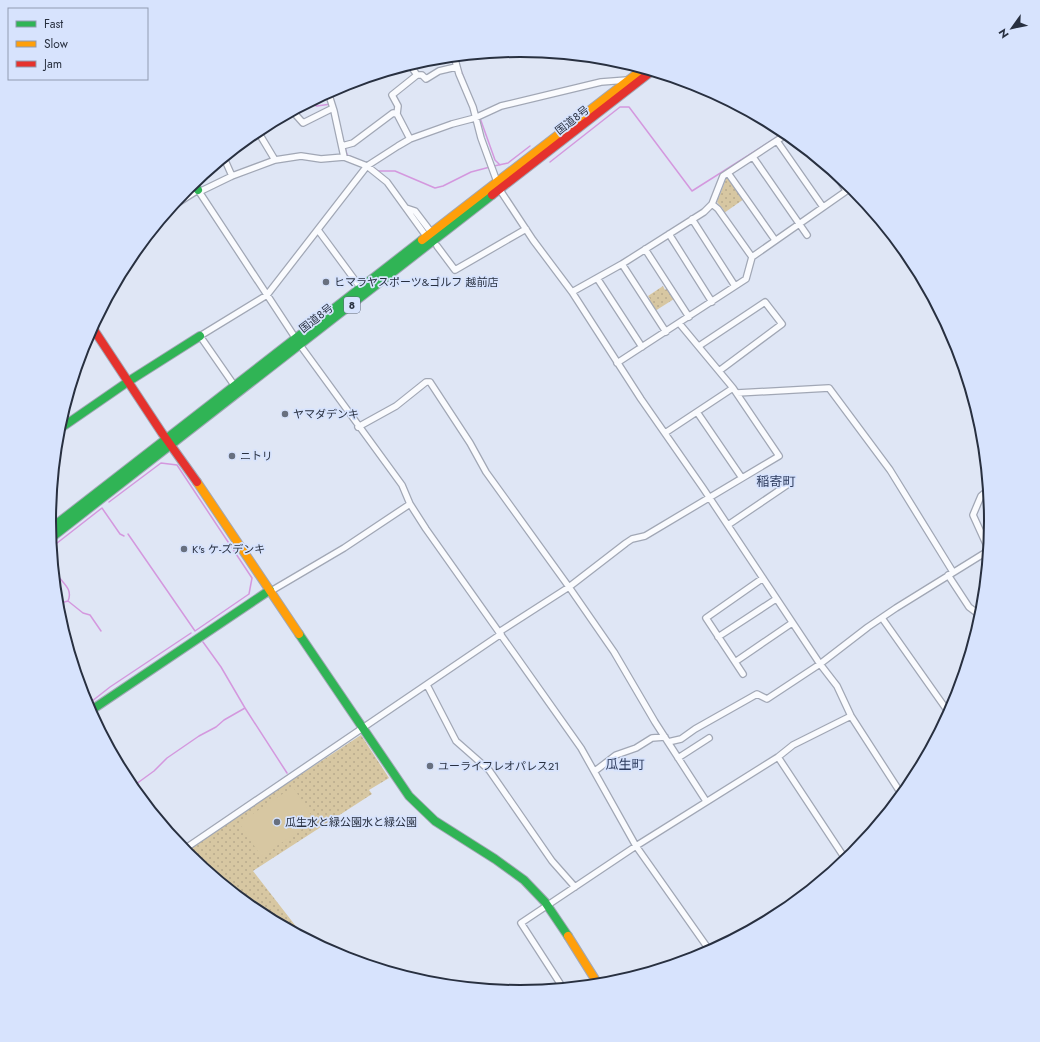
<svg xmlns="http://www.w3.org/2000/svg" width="1040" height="1042" viewBox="0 0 1040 1042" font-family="Jost,'Noto Sans JP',sans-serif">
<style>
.green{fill:url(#green-dots)}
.pitch{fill:#d7c7a2}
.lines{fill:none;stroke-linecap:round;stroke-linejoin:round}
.stream{stroke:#d498de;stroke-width:1.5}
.street-tunnel{stroke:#bac2d1;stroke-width:5.5;stroke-dasharray:5.5 3;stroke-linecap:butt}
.street-casing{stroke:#a1a7b5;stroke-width:8}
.fast-casing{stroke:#a1a7b5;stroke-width:10}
.slow-casing{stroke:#a1a7b5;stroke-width:10}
.jam-casing{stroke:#a1a7b5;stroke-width:10}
.street{stroke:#fafbfe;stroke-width:5.5}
.fast{stroke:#30b455;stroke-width:8}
.slow{stroke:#ff9f0a;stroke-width:8}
.jam{stroke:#e5322d;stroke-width:8}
.poi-dot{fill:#68707f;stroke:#d7e3fd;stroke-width:1.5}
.labels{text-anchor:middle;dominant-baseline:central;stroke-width:3.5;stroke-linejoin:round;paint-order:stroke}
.shield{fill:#d7e3fd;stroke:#5c6679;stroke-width:1}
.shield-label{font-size:10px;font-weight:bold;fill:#283040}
.street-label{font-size:11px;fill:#283040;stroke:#d7e3fd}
.poi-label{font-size:11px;fill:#283040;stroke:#d7e3fd;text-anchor:start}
.quarter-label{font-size:13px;fill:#2d3b5d;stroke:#d7e3fd}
.rim{fill:none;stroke:#283040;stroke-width:2}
</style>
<defs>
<pattern id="green-dots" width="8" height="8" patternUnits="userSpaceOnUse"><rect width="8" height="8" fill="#d7c7a2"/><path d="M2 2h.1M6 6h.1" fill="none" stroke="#b9ab8d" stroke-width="1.8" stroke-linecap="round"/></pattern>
</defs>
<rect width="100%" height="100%" fill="#dfe6f5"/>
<path class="green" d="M726,179H730L744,199L724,213L723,209L717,202Z
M663,286L665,290L667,288L674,299L655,311L648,300L650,299L648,296Z
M361,735L389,778L369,790L372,794L253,871L305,938L258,912L184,851Z"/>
<path class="pitch" d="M293,787L315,821L261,856L239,823Z"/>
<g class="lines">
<path class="stream" d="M460,68L465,81
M307,103L317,106L331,104
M334,105L344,143
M475,105L478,114
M480,118L495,160L500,165
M345,147L347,155L368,164
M550,162L620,107H629L692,191L785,132
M494,166L508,163L530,146
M375,169L378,171H395L435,188L443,186L471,172L490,167
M109,502L161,463L177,465L252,578L249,594L195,631L128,534
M52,547L102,508L120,534L124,536
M53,564C55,568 56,573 58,576C64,584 73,590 68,601
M57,604L68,601L83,613L90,615L101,631
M203,642L221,667L245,708
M87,705L110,687L191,633
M132,787L154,771L167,758L199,736L216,727L224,720L245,708L287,773"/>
<path class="street-tunnel" d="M424,228L430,236"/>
<defs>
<path id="street" d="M454,56L459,74L473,107L481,138L500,190L533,240L572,292L641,399L703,488L820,664L837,686L851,716L902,795
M410,65L417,75
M328,92L334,111L344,157
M291,112L295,114L303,123L333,108
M397,114L398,106L392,95L417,75H422L426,79L439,71L456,67
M397,114L410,139
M257,130L275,160
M777,141L823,207
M342,146L353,143L393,113L397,114
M753,157L807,235
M224,158L232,176
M834,172L846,190
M728,173L775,240
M199,192L232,176L275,160L301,156L321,159L344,157L367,166L387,182L426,236
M171,207L198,190L300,345L402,485L410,504L426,529L581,748L636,846L710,951
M406,208L415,211L431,232
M692,219L735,286
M318,230L360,287
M669,234L712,302
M437,246L455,270L526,229
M645,249L689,317
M752,257L852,187
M622,264L666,332
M597,278L642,347
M572,292L622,264L704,212L712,204L723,176L787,134
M699,346L765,302L782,324L719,371
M617,363L746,279L752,257L718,209L712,204
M234,385L200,336L267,295L367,166L398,146L410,139L452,124L475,118L501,106L601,82L627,80
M737,393L829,388L890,470L953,572
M697,412L742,478
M358,427L396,406L426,382H430L470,443L486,472L569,587L614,652L655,722L706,801
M665,433L733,388
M988,490L981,496L973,515L988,548
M728,525L787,485
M948,575L969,607L981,616
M271,591L344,548L410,504
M882,618L949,713
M499,632L569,587L626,543L632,539L645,536L779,456L733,388L679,323
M718,637L776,599
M735,662L792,623
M743,674L706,618L763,578
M427,685L456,741L489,770L552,861L575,887
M668,742L681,739L695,729L757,694L767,699L820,664L868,627L896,608L988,551
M778,757L846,860
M678,758L709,738
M595,771L616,755L636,748L652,738L665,737
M183,850L501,634
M563,988L521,923L636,846L778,757L793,745L851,716"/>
<path id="fast" d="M193,183L198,190
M58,430L129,381L200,336
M50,529L422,240
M51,538L492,195
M299,634L409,796L435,821L495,859L524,880L545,902L568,936
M90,711L270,590"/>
<path id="slow" d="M422,240L643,69
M197,482L299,634
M568,936L598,984"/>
<path id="jam" d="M492,195L652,71
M92,327L162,433L197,482"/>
</defs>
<use href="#street" class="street-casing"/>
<use href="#fast" class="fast-casing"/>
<use href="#slow" class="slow-casing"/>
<use href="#jam" class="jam-casing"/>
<use href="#street" class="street"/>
<use href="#fast" class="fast"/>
<use href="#slow" class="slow"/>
<use href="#jam" class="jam"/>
</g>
<g class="poi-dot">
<circle cx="326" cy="282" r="4"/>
<circle cx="285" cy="414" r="4"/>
<circle cx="232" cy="456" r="4"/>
<circle cx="184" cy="549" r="4"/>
<circle cx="430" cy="766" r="4"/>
<circle cx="277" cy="822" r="4"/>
</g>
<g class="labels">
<rect class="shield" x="344" y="297" width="16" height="16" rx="3"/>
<g class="shield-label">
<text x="352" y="305">8</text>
</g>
<g class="street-label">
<text transform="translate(572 120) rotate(-38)">国道8号</text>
<text transform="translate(316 318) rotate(-38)">国道8号</text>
</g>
<g class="poi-label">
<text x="334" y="282">ヒマラヤスポーツ&amp;ゴルフ 越前店</text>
<text x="293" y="414">ヤマダデンキ</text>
<text x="240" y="456">ニトリ</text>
<text x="192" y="549">K's ケ-ズデンキ</text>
<text x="438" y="766">ユーライフレオパレス21</text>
<text x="285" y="822">瓜生水と緑公園水と緑公園</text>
</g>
<g class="quarter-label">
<text x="776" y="481">稲寄町</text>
<text x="625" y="764">瓜生町</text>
</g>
</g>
<path d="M0 0H1040V1042H0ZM56 521a464 464 0 1 1 928 0a464 464 0 1 1-928 0Z" fill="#d7e3fd" fill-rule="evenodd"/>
<path class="rim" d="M56 521a464 464 0 1 1 928 0a464 464 0 1 1-928 0Z"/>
<rect x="8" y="8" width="140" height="72" fill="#d7e3fd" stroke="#919bb1"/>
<rect x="16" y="21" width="20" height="6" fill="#30b455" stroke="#919bb1"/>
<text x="44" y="28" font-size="12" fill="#283040">Fast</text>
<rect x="16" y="41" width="20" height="6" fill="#ff9f0a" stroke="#919bb1"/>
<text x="44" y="48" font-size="12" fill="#283040">Slow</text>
<rect x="16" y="61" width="20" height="6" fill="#e5322d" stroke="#919bb1"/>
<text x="44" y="68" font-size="12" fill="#283040">Jam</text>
<g transform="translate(1012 28) rotate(237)" stroke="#d7e3fd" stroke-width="3" paint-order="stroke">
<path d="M0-3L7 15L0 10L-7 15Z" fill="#283040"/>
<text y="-6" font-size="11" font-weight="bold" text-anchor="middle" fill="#283040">N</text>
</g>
</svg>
